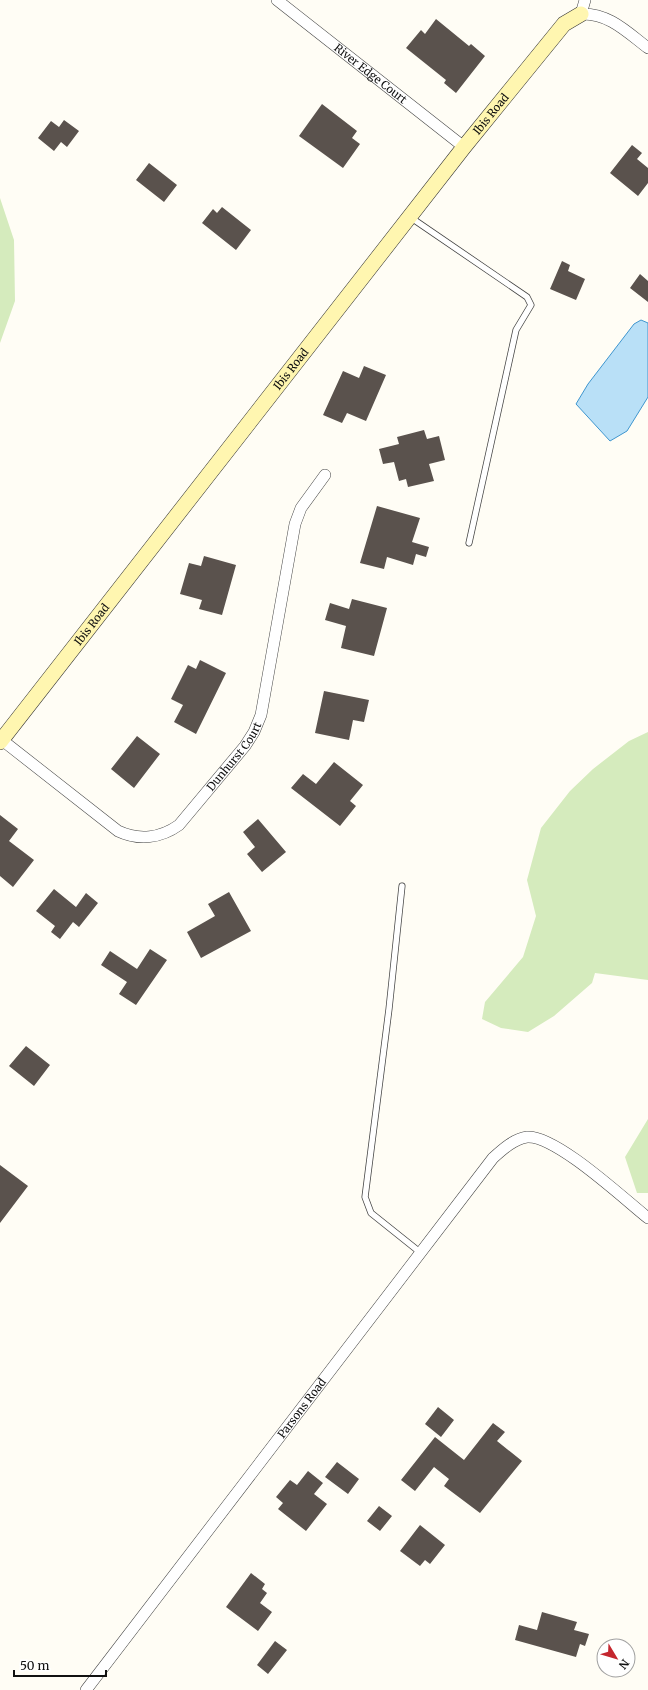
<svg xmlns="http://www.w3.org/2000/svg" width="648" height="1690" viewBox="0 0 648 1690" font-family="Merriweather,serif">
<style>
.green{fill:#d5ebbd}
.water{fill:#b9e0f7;stroke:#3f96cf}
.building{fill:#5a524d}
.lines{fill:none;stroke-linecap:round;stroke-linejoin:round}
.lane-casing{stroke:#444;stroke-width:7}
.street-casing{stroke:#444;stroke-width:12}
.secondary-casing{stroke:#333;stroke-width:16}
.lane{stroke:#fff;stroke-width:5.5}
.street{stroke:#fff;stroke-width:11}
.secondary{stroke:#fff6b0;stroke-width:15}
.labels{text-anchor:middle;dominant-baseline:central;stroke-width:4;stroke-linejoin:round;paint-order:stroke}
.street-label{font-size:11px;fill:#111;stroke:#fff}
</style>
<rect width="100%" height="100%" fill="#fffdf5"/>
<path class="green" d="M0,198L14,240L15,301L0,343Z
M648,732V980L595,973L592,983L554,1016L528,1032L501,1028L482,1019L485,1002L523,957L536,916L527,880L541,828L570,791L593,769L629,741Z
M648,1119V1193H637L625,1157Z"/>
<path class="water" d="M641,320L648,323V397L627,431L610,441L576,404L588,384L634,324Z"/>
<path class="building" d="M436,19L469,46L471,44L485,56L456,93L444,83L446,80L406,48L421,30L425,34Z
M322,104L357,131L352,138L360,144L343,168L299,136Z
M64,120L79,131L67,147L61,142L54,151L38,138L51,121L59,127Z
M632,145L642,153L637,159L648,168V183L638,196L610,173Z
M149,163L177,185L164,202L136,180Z
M222,207L251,230L236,250L202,223L213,209L217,213Z
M562,261L570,265L568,271L585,279L576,300L550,289Z
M640,274L648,281V302L630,288Z
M364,366L386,375L366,421L347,413L342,423L323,415L343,371L359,378Z
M424,430L427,439L439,436L445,460L429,464L434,481L408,487L406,479L399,481L394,462L383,464L379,449L399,444L397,437Z
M377,506L420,518L412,542L429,547L426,557L416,554L413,565L387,557L384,569L360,563Z
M204,556L236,565L222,615L199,609L202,600L180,594L189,563L201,566Z
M352,599L387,608L374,656L341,648L346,626L325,620L330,603L349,609Z
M200,660L226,673L196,734L174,722L183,705L171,699L188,665L196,669Z
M324,691L369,700L364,722L353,720L349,740L315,733Z
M137,736L160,754L134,788L111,769Z
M334,762L363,785L350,801L356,806L340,826L291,788L303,774L316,784Z
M0,815L18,829L9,841L34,860L13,887L0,876Z
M258,819L286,852L262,872L247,854L255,847L243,832Z
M54,889L76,907L86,893L98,903L79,927L73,922L60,939L51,932L55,926L36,911Z
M229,892L251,931L201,958L187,932L215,916L208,904Z
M150,949L167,960L136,1005L119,994L127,982L101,965L110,951L137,969Z
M26,1046L50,1065L34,1086L9,1066Z
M0,1165L28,1186L0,1223Z
M438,1407L454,1420L441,1437L425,1424Z
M493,1423L505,1432L497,1441L522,1461L480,1513L444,1486L449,1479L434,1467L415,1491L401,1480L435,1437L464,1460Z
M337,1462L359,1479L348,1494L325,1477Z
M308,1471L323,1483L314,1494L327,1504L306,1531L278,1509L283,1503L276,1497L290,1480L297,1485Z
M379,1506L392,1516L380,1531L367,1521Z
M420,1525L445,1545L430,1564L425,1560L420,1566L400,1551Z
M251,1573L265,1584L262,1589L267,1593L260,1603L272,1612L258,1631L226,1607Z
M542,1612L577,1622L574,1630L589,1634L585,1646L580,1644L576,1657L515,1640L519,1625L537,1630Z
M275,1641L287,1650L268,1674L257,1665Z"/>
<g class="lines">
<defs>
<path id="lane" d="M410,217L527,297L531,305L516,330L469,543
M402,886L389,1009L365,1197L371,1213L421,1253"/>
<g id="street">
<path id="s1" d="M277,0L464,147"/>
<path d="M585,0L581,14C609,13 627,32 648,48"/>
<path id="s2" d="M2,740L118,831C139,841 161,838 179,825L245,746L254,732L261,715L295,524L301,508L325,475"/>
<path id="s3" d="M86,1690L493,1158C503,1149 514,1139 527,1137C556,1135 624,1199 648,1218"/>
</g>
<g id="secondary">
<path id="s4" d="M0,742L464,147L564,24L581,14"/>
</g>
</defs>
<use href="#lane" class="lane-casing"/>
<use href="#street" class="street-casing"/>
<use href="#secondary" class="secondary-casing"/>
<use href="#lane" class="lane"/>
<use href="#street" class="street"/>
<use href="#secondary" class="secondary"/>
</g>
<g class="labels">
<g class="street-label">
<text stroke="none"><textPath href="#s1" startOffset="119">River Edge Court</textPath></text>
<text stroke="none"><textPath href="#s4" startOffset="797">Ibis Road</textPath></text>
<text stroke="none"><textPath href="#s4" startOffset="473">Ibis Road</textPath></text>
<text stroke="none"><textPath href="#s4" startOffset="149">Ibis Road</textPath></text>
<text stroke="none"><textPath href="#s2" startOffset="300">Dunhurst Court</textPath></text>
<text stroke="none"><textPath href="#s3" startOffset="355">Parsons Road</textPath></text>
</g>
</g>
<g transform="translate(616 1658) rotate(128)"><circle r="19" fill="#ffffff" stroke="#a0a0a0"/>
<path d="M0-3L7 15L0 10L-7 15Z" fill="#c4262e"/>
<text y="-6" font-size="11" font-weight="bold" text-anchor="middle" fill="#111111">N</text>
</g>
<path d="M14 1670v6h92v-6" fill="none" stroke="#111111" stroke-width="2"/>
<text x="20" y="1670" font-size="12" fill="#111111" stroke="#ffffff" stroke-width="3" paint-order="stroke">50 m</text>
</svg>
